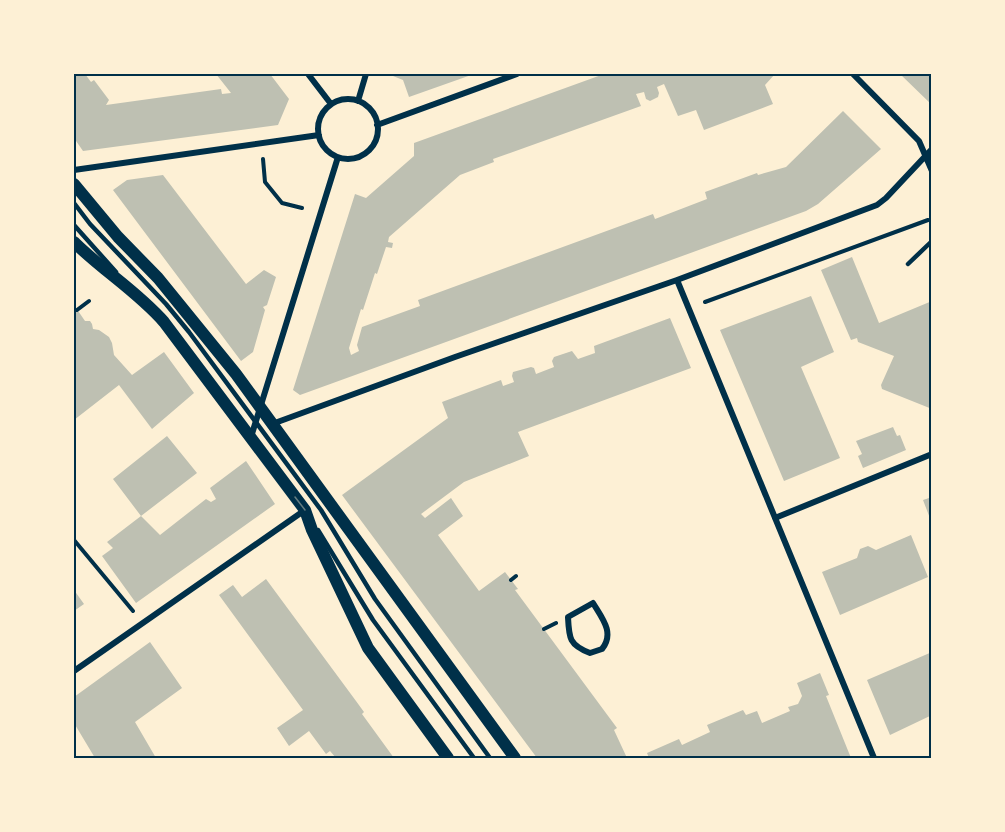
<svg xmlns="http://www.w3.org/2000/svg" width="1005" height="832" viewBox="0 0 1005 832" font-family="Arial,sans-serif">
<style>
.building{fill:#bec0b2}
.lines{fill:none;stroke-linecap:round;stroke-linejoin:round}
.path{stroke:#003049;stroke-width:4}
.service{stroke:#003049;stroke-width:4.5}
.minor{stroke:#003049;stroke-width:6}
.secondary{stroke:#003049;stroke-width:12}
.tram{stroke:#657d81;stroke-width:1.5}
.neatline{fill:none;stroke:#003049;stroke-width:2}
</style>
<rect width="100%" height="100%" fill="#fdf0d5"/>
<path class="building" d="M74,74H85L91,82L94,80L109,100L106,105L221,89L222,94L231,93L216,74H270L289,99L278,125L83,151L74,138Z
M393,74H474L409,97L403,80L393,76Z
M604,74H775L765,85L773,104L704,130L696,110L678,116L664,84L657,87L659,93L658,97L650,101L646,99L644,92L636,94L641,106L493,159L494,162L460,175L389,237L388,242L393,243L392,248L386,247L377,274L375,273L363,310L361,309L349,348L351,355L359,351L357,345L362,327L420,306L418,300L653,214L655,219L707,199L705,192L757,173L758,175L786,167L843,111L881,149L818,204L806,211L300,395L293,390L355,194L366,198L414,156V143Z
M900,74H932V105Z
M163,175L246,284L264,270L276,277L267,305L263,307L265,310L253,352L241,361L113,190L127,180Z
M852,257L879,323L932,301V409L882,389L881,385L894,356L858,342L857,338L851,340L821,270Z
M811,296L834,352L801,367L840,458L784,481L720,330Z
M74,305L85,321H90L92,324L93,329L99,330L109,337L112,343L114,355L132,375L164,352L194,393L152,429L119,385L74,420Z
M670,318L691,368L518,432L529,456L464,482L421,514L425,518L451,498L463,516L438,535L479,591L505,572L518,589L515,590L617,728L614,730L627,758H537L342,495L448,418L442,402L501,380L503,386L514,382L512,376L513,372L531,367L534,368L536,374L554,367L552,361L554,357L572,351L578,359L595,353L594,346Z
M893,427L897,436L900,435L906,450L863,468L858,456L862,454L856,441Z
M167,436L197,473L141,516L113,479Z
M246,461L275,504L136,603L102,556L113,548L107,542L141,516L160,535L206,499L211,502L216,499L210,488Z
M932,497V521H931L923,500Z
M911,535L928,577L840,615L822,572L857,558L860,549L868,546L876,550Z
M266,579L356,701L364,712L362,714L394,758H336L330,751L326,754L309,731L289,746L277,728L303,710L219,595L233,585L242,597Z
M74,590L84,604L74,611Z
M150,642L182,688L135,722L156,758H95L74,723V697Z
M932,652V715L890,735L867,680Z
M820,673L829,695L826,696L851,758H649L647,753L679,739L682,745L710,732L707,725L743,710L746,715L757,711L762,723L790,711L788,707L798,704L802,696L797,683Z"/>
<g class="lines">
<path class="path" d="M263,159L265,182L282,203L302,208
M705,302L928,220
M77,310L89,301
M74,540L133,611
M511,580L516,576
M544,629L556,623"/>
<path class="service" d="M74,203L90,224L166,304L189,332L321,510L375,599L490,758
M74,225L116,272
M908,264L932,241
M318,530L373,620L474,758"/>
<path class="minor" d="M308,74L331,104
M853,74L919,141L932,171
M318 129a30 30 0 1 1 60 0a30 30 0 1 1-60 0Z
M358,101L366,74
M377,125L517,74
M74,170L319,135
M677,280L874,758
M272,424L455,357L677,280L877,205L886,198L932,149
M251,437L338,157
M775,518L932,454
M593,603C602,618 615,633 602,649L590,653C569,645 569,638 568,617Z
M74,671L305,510"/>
<path class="secondary" d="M74,184L118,237L158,278L236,374L515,758
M74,242C102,270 138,292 164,322L305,510L312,530L368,648L448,758"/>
<path class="tram" d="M295,497L305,510"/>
</g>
<rect width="1005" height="832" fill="none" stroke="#fdf0d5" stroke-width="150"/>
<rect x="75" y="75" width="855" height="682" class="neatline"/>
</svg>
